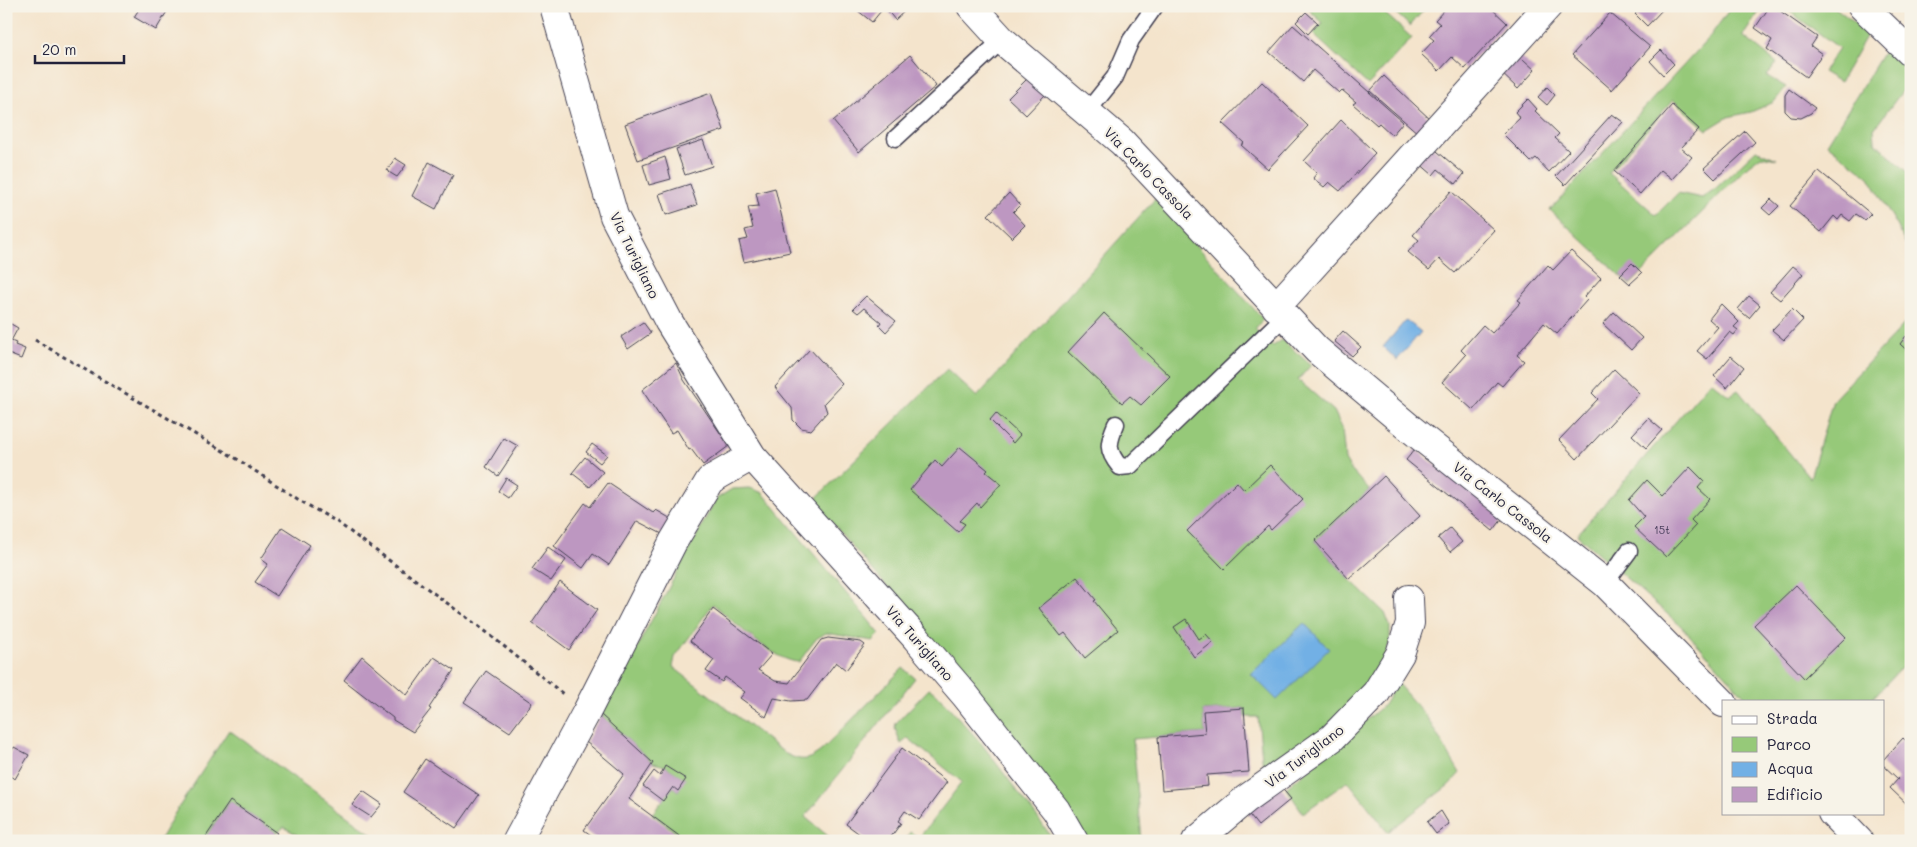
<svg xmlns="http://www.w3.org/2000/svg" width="1917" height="847" viewBox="0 0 1917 847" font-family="Mali,sans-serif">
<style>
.green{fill:#96c979;stroke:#5c765a}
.water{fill:#72b0e5;stroke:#4a6990}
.building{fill:#bd97c1}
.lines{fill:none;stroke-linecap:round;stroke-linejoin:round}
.service-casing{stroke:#423f51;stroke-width:19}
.minor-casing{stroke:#423f51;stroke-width:30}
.path{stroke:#423f51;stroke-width:3;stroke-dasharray:4 4;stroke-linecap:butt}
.service{stroke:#fff;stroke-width:16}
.minor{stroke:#fff;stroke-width:28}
.labels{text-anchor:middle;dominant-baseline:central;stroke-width:4.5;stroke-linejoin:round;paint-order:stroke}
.number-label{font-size:11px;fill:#493f5c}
.street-label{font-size:14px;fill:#22223b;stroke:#f7f3e8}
</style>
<rect width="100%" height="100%" fill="#f7f3e8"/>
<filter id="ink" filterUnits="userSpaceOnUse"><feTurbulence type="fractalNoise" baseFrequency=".02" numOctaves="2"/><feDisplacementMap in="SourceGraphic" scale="10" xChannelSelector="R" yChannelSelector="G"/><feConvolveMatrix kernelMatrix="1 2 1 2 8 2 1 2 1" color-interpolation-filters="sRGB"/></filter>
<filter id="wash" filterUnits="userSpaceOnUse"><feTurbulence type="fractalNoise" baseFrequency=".0096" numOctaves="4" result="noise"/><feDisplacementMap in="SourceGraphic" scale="20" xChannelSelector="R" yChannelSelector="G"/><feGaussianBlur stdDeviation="1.12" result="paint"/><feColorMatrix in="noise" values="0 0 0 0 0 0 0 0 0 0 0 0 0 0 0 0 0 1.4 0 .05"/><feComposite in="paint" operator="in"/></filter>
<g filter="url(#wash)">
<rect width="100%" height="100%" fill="#f4e4cc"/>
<path class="green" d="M1313,6H1377L1412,38L1368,85L1313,34L1323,23L1309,10Z
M1388,6H1427L1410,26Z
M1732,6H1763L1743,36L1777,63L1767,76L1786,87L1774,102L1751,112L1728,117L1707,130L1673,100L1609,173L1656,215L1678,193L1702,198L1716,188L1756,150L1777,159L1761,156L1749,165L1630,285L1550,210L1708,39Z
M1782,6H1833L1868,33L1840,82L1823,72L1839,48Z
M1885,50L1910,72L1906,86L1874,129L1875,142L1911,175V256L1898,227L1869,177L1827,144Z
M1155,199L1263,319L1255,329L1273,346L1282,340L1311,365L1298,380L1334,411L1342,428L1345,460L1351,470L1369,490L1315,541L1349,579L1385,613L1390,626V641L1382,665L1349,708L1264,778L1258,717H1245L1244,708L1203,711L1205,733L1133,739L1142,841H1088C1005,721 908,611 813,501L947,369L977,397Z
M1911,317V662L1899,670L1870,701H1749L1681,626L1577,535L1711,381L1729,396L1738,390L1810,478L1833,400Z
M750,488L763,493L880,634L873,641L826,633L816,639L799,662C775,662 732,620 713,604L675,657L673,667L786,754C802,762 808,761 822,750L903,668L915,678L805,817L834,841H687L652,814L673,787L678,791L685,779L665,766L653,763L601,715L716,499L732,489Z
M1397,683L1426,716L1460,773L1449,785L1388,832L1348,781L1303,813L1286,788L1384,705Z
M929,689L937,694L981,743L1055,841H904L910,832L919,838L962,782L908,738L901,744L895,728L896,723Z
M229,730L381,841H294L297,835L284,827L277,833L230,801L203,841H159L175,813Z"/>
<path class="water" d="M1406,320L1421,332L1397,360L1383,347Z
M1304,623L1329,649L1277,700L1251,674Z"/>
<g id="blocks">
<path class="building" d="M141,6H166L169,8L156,30L134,17Z
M852,6H885L872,22Z
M892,6H910L895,20L887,10Z
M1448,6H1489L1507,23L1465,69L1452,57L1439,71L1421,54L1434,40L1429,36L1440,24L1435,20Z
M1643,6H1660L1663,9L1647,26L1635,14Z
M1770,6H1773L1817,37L1811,46L1822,54L1806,77L1767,49L1772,40L1755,28Z
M1306,12L1318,23L1308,34L1296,22Z
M1610,13L1650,47L1612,90L1572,55Z
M1293,25L1403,122L1392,135L1379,123L1377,125L1353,104L1356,102L1342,90L1339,93L1313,70L1303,82L1269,52Z
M1513,50L1535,70L1518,89L1496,68Z
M1661,50L1674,64L1663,75L1650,61Z
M910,55L936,86L859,152L833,121Z
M1384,76L1431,120L1419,134L1370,91Z
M1028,78L1045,95L1026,115L1008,98Z
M1262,82L1308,126L1268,169L1241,145L1244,143L1222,123Z
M1547,87L1555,95L1547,105L1538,97Z
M1789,89L1815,108L1811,113L1801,118L1791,117L1785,111V95Z
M711,93L724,130L638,160L625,124Z
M1528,99L1537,109L1535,111L1559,134L1555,138L1569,151L1549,172L1536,158L1531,162L1503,134L1520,118L1515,112Z
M1672,105L1699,129L1681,148L1692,157L1672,179L1661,170L1640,194L1614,171Z
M1612,114L1623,122L1565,185L1556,176Z
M1341,120L1375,153L1340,191L1329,182L1324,187L1313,178L1317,173L1304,161Z
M1745,131L1755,142L1715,179L1704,168Z
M703,140L712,166L685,175L676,149Z
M1431,146L1464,174L1456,184L1438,169L1433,175L1418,162Z
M665,157L671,179L649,185L643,165Z
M395,158L406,165L397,177L387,171Z
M429,162L453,175L436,209L412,196Z
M1819,171L1871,214L1865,220L1856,214L1850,221L1842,215L1838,220L1834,216L1821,232L1790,206Z
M690,184L697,205L666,215L659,194Z
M775,188L790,252L744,262L739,241L748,239L745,230L753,228L748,207L759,206L756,193Z
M1451,191L1494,230L1455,273L1439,259L1429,270L1408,252L1419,240L1413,235Z
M1009,193L1020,205L1013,212L1025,225L1012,238L988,215Z
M1771,199L1779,206L1770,215L1762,208Z
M1571,251L1601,278L1584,297L1587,300L1557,334L1544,323L1517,355L1524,361L1502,386L1497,382L1473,410L1442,382L1466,355L1461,350L1483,325L1492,333L1521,302L1518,300L1548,265L1553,270Z
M1632,263L1642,273L1630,284L1620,275Z
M1793,266L1803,274L1780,300L1770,292Z
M866,296L896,321L886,332L879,325L881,322L864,308L858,313L853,309Z
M1749,296L1760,305L1749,318L1738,309Z
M1721,304L1739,322L1734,327L1738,330L1734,335L1730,332L1707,359L1697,351L1718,327L1709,319Z
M1792,309L1803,320L1784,340L1772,330Z
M1614,312L1642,338L1631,350L1603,324Z
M1104,313L1170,376L1141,405L1130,396L1122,403L1068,352Z
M643,322L651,333L628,349L621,337Z
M11,324L18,328L11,341L16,343L15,345L25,349L21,359L6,353V330Z
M1343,331L1361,347L1352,356L1334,341Z
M1906,336L1911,340V354L1900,344Z
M810,349L842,384L824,403L827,412L811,430L801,428L793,420L792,408L775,387Z
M1731,356L1744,367L1727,388L1714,376Z
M676,363L684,380L729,446L703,465L691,449L689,450L677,430L671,433L642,390Z
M1614,369L1639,393L1577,459L1559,440L1598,399L1592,393Z
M996,413L1020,435L1013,443L990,420Z
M1648,418L1662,430L1646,448L1632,435Z
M504,438L518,446L498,476L486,467Z
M592,444L607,455L600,463L586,452Z
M960,447L988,470L986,472L1001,484L980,507L977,503L960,521L965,524L958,532L910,490L935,460L942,467Z
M1415,449L1503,518L1493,531L1406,460Z
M585,457L603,472L590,487L572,473Z
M1270,465L1303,499L1271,530L1268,526L1224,569L1187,531L1237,482L1244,490Z
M1690,467L1704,481L1698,488L1710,499L1691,520L1696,525L1666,557L1634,527L1644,517L1629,500L1647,480L1663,496Z
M1384,476L1420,516L1349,579L1315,541Z
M506,478L517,485L508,498L498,491Z
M608,483L653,513L656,510L673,520L664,535L637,521L609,565L593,554L583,568L554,546L585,503L590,507Z
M282,527L310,545L277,596L255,582L268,564L261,559Z
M1450,528L1462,542L1450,552L1438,538Z
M548,547L566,560L551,581L532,569Z
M1077,577L1096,600L1094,601L1118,630L1085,658L1065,633L1061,636L1039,608Z
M560,582L597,610L569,650L532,623Z
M1796,585L1846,637L1804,678L1754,625Z
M713,609L772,654L758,670L775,681L789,683L821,640L828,638L861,642L865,645L846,670L836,662L807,700L791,701L774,698L766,717L740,698L745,692L725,677L722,682L706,671L714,660L690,641Z
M1186,619L1199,639L1206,634L1213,642L1194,657L1174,627Z
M362,656L407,695L434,657L454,670L429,708L431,709L413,732L393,720V718L344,680Z
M486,671L532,703L510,732L464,702Z
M1244,708L1249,772L1207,775L1208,786L1162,790L1158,737L1205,733L1203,711Z
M601,715L653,763L629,799L686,841H599L584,830L624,774L586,742Z
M1903,738L1911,745V808L1890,788L1898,779L1883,765V760Z
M14,747L29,755L15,779L6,774V760Z
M902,748L947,782L919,820L905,811L898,821L901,823L888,841H869L846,824Z
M425,759L479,795L456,828L403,792Z
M665,766L686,779L678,791L673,787L663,801L643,786L654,771L660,776Z
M1279,785L1291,799L1258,826L1246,811Z
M363,791L382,804L371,817L352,805Z
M230,801L277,833L272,841H258L254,838L253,841H203Z
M1441,811L1449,824L1436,834L1427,822Z"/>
</g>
</g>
<g filter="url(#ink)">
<use href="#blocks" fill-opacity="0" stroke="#423f51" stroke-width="1"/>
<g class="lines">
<defs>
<path id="service" d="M1087,112L1115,77L1131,40L1155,6
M896,138L1002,40
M1116,424C1108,443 1106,450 1120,467L1130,466L1285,316
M1605,583L1629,551"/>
<path id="minor" d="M554,6L614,216L669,322L752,456L916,638L965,695L1056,810L1074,841
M971,6L1002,40L1122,142L1317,350L1411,429L1605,583L1723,703
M1862,6L1911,53
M1276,307L1548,6
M1832,813L1859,841
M517,841L586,713L673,542L710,480L752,456
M1196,841L1246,799L1332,738L1376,693L1400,654L1410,623L1409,599"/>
</defs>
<use href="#service" class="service-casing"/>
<use href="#minor" class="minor-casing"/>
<path class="path" d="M35,340L237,459L299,500L337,522L485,631L563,694"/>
<use href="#service" class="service"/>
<use href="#minor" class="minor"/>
</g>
</g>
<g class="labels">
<g class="number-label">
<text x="1662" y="529">15t</text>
</g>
<g class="street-label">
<text transform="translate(1149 173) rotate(46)">Via Carlo Cassola</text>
<text transform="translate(635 255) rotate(64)">Via Turigliano</text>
<text transform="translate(1503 502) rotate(38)">Via Carlo Cassola</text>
<text transform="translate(920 643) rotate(49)">Via Turigliano</text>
<text transform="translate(1304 756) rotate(-37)">Via Turigliano</text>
</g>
</g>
<rect width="1917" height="847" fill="none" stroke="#f7f3e8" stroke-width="25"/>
<rect x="1722" y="700" width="162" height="115" fill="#f7f3e8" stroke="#a29fa3"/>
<rect x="1732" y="716" width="25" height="8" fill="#ffffff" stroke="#a29fa3"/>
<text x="1767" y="724" font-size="15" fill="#22223b">Strada</text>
<rect x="1732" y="737" width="25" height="15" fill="#96c979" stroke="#a29fa3"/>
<text x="1767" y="750" font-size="15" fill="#22223b">Parco</text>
<rect x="1732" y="762" width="25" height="15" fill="#72b0e5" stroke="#a29fa3"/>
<text x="1767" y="774" font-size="15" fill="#22223b">Acqua</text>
<rect x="1732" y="787" width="25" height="15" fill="#bd97c1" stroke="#a29fa3"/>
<text x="1767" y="800" font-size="15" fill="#22223b">Edificio</text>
<path d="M35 55v8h89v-8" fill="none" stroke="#22223b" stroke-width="2.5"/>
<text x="42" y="55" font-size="15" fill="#22223b" stroke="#f7f3e8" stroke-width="4" paint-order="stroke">20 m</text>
</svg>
